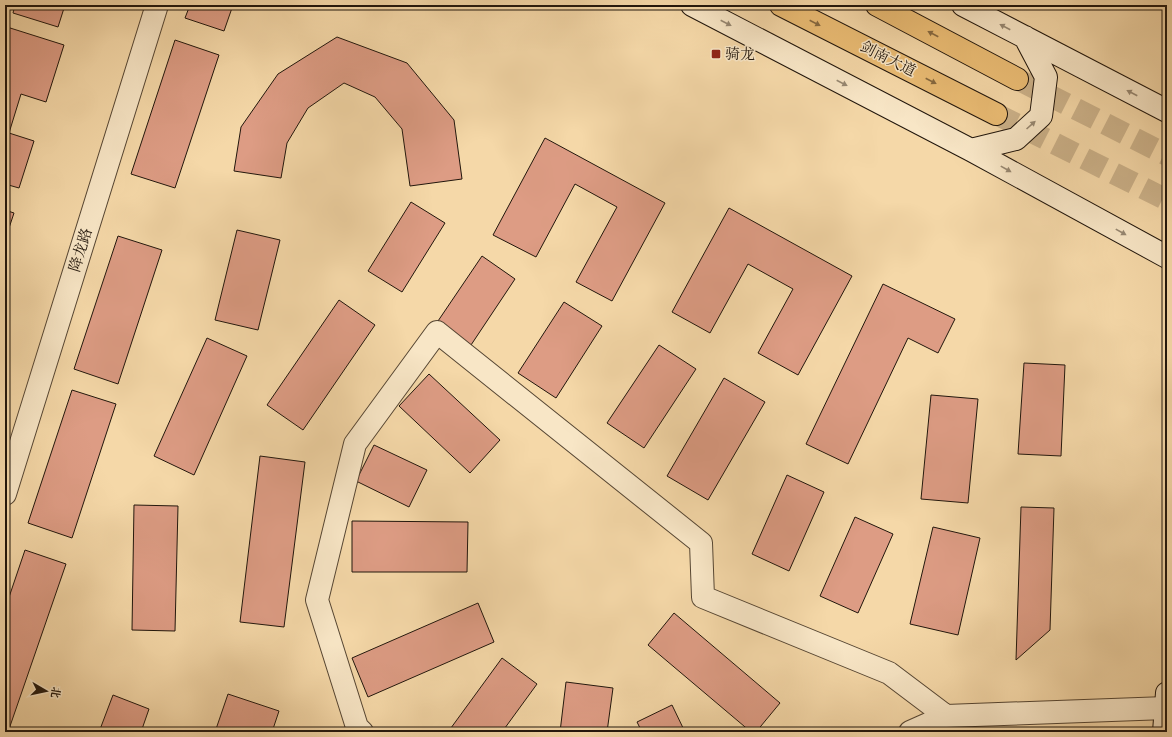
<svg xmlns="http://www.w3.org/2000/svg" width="1172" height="737" viewBox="0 0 1172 737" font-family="'IM FELL English','Noto Serif SC',serif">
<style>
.building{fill:#dd9c84;stroke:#21160c}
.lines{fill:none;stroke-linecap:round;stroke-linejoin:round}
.trunk-tunnel{stroke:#cbb189;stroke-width:22;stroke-dasharray:22 11;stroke-linecap:butt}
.minor-casing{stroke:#564633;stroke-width:24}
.tertiary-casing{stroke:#564633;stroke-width:24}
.secondary-casing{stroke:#21160c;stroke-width:24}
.trunk-casing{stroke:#21160c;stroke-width:24}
.minor{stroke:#f8e6c6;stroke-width:22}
.tertiary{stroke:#f8e6c6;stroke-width:22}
.secondary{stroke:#f8e6c6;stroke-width:22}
.trunk{stroke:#eabc74;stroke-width:22}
.oneway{fill:#978872}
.oneway2{fill:#866940}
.poi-dot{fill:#8f2418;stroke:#f8e6c6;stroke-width:1.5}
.labels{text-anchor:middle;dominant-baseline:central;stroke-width:3;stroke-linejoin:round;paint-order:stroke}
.poi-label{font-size:15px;fill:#21160c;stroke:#f8e6c6;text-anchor:start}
.street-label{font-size:15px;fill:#21160c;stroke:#f8e6c6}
</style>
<rect width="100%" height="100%" fill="#f5d8a8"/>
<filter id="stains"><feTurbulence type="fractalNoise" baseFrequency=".005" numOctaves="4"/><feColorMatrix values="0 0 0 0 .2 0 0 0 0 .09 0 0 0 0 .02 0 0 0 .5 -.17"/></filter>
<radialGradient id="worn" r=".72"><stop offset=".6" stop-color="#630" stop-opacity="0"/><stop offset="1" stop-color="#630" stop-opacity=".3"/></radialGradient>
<path class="building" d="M15,5H65L58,27L13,13Z
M190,5H233L224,31L185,18Z
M7,27L64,45L46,102L21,94L9,133L34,141L19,188L5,184V33Z
M337,37L407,63L454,120L462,179L410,186L402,129L375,97L344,83L308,108L287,143L281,178L234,171L241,127L278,74Z
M175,40L219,55L175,188L131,174Z
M545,138L665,203L612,301L576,282L617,207L575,184L536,257L493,235Z
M411,202L445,223L402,292L368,271Z
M729,208L852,276L798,375L758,353L793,289L748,264L710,333L672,312Z
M5,210L14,213L5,240Z
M237,230L280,240L258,330L215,320Z
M118,236L162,250L118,384L74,369Z
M482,256L515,279L471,345L438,321Z
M883,284L955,319L938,353L908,338L848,464L806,444Z
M339,300L375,325L303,430L267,405Z
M564,302L602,326L556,398L518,373Z
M207,338L247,356L194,475L154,456Z
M659,345L696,369L644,448L607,423Z
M1024,363L1065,365L1061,456L1018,454Z
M429,374L500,440L470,473L399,406Z
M724,378L765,402L708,500L667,476Z
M72,390L116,404L72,538L28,523Z
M931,395L978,399L968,503L921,499Z
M374,445L427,470L409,507L356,481Z
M260,456L305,462L284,627L240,622Z
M787,475L824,492L789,571L752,554Z
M134,505L178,506L175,631L132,630Z
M1021,507L1054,508L1050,630L1016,660Z
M855,517L893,534L858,613L820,596Z
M352,521L468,522L467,572H352Z
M933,527L980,538L958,635L910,624Z
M25,550L66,564L8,732H5V609Z
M478,603L494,642L368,697L352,658Z
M674,613L780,703L756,732H751L648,645Z
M502,658L537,684L502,732H448Z
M566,682L613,688L607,732H560Z
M228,694L279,711L272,732H215Z
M113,695L149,709L141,732H99Z
M672,705L685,732H642L637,722Z"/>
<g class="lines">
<path class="trunk-tunnel" d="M1017,79L1167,155
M996,114L1167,200"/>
<defs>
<path id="minor" d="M362,732L357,727L317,600L355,444L437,332L701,543L703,597L889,673L946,716
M910,732L946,716L1166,708"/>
<path id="tertiary" d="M5,494L157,5"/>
<path id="secondary" d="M692,5L971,150L1167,257
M963,5L1167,111
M971,150L1016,139L1041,116L1046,77L1025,37
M1164,732L1167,693"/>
<path id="trunk" d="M781,5L996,114
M877,5L1017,79"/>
</defs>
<use href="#minor" class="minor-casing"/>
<use href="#tertiary" class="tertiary-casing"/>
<use href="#secondary" class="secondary-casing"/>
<use href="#trunk" class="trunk-casing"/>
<use href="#minor" class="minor"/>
<use href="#tertiary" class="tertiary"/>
<use href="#secondary" class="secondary"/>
<use href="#trunk" class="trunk"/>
</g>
<defs><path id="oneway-solid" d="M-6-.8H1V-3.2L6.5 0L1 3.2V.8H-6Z"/></defs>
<g class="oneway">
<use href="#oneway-solid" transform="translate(726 23) rotate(27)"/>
<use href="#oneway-solid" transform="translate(1005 27) rotate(-152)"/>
<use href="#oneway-solid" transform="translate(842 83) rotate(27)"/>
<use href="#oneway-solid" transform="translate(1132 93) rotate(-152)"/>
<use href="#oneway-solid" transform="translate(1031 125) rotate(-42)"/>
<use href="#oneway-solid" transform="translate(1006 169) rotate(29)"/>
<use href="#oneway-solid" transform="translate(1121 232) rotate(29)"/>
</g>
<g class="oneway2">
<use href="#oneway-solid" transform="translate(815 23) rotate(27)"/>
<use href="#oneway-solid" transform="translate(933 34) rotate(-152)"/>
<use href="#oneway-solid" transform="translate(931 81) rotate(27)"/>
</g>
<rect class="poi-dot" x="711" y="49" width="10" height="10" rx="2"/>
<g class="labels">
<g class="poi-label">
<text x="725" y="54">骑龙</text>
</g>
<g class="street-label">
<text transform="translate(888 59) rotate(27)">剑南大道</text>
<text transform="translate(81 250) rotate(-73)">降龙路</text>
</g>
</g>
<rect width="1172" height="737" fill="none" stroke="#f5d8a8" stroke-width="20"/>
<rect x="6" y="6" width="1160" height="725" fill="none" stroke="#21160c" stroke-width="2"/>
<rect x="10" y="10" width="1152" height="717" fill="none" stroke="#21160c"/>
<g transform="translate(46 691) rotate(99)" stroke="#f8e6c6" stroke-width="3" paint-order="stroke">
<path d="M0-3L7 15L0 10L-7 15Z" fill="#21160c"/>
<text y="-6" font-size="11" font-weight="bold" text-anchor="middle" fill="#21160c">北</text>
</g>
<rect width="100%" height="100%" filter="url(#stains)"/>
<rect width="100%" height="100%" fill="url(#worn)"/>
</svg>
